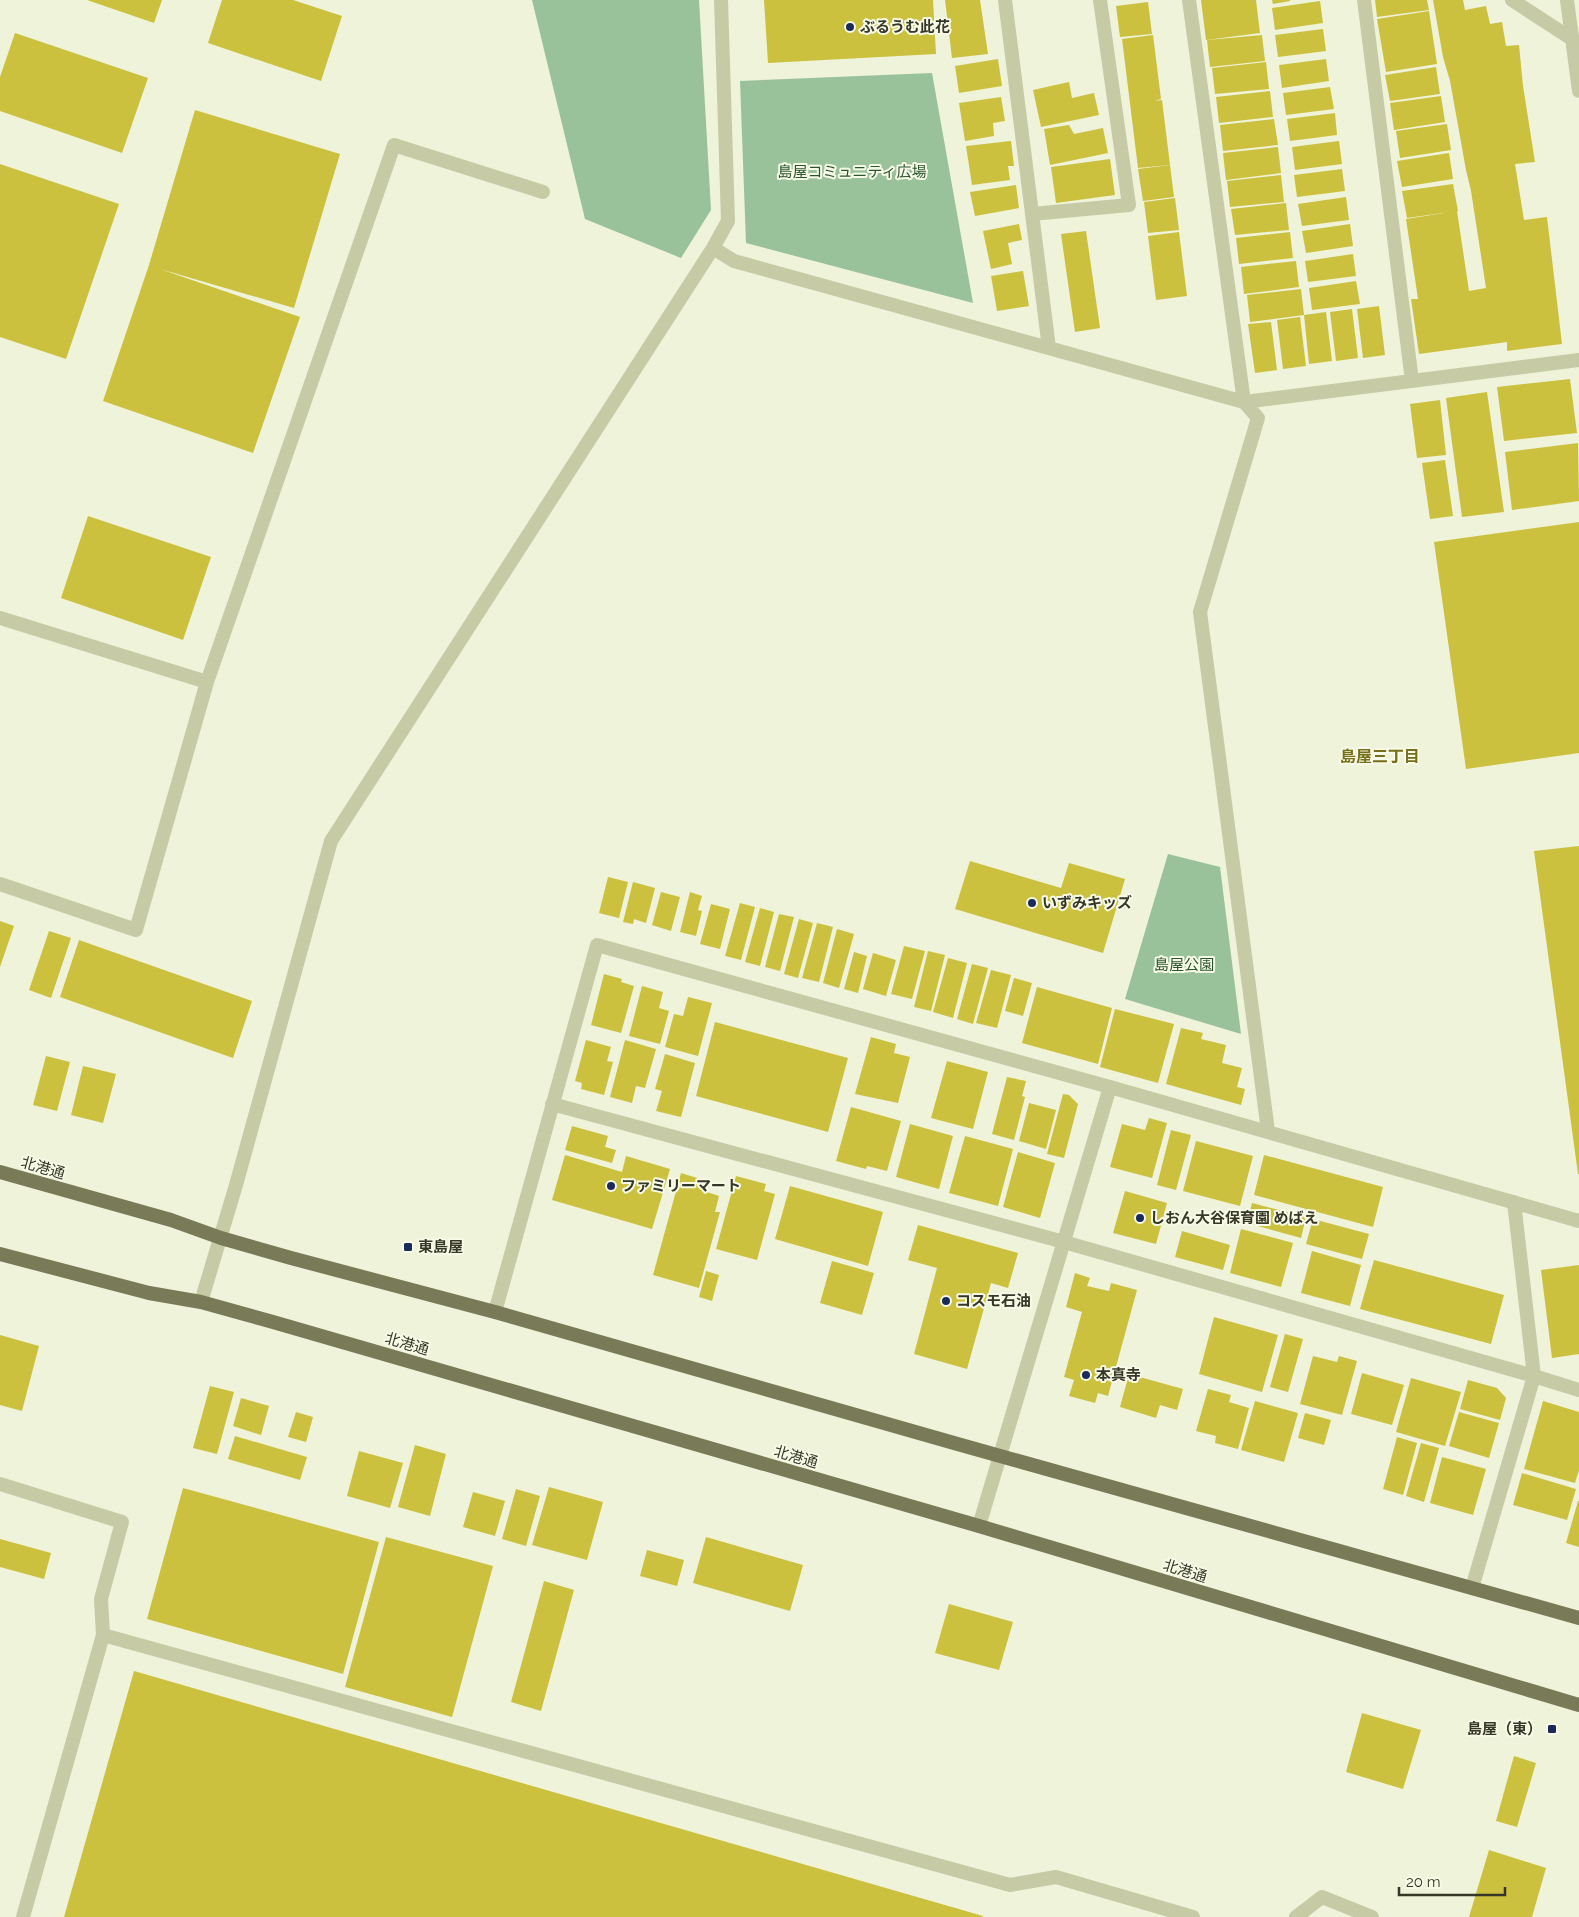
<svg xmlns="http://www.w3.org/2000/svg" width="1579" height="1917" viewBox="0 0 1579 1917" font-family="Raleway,'Noto Sans JP',sans-serif">
<style>
.green{fill:#99c29a}
.building{fill:#ccc13f}
.lines{fill:none;stroke-linecap:round;stroke-linejoin:round}
.service{stroke:#c6cba5;stroke-width:14}
.minor{stroke:#c6cba5;stroke-width:14}
.tertiary{stroke:#c6cba5;stroke-width:14}
.primary{stroke:#797a57;stroke-width:14}
.poi-dot{fill:#1a2b5a;stroke:#f6fae6;stroke-width:2}
.labels{text-anchor:middle;dominant-baseline:central;stroke-width:4;stroke-linejoin:round;paint-order:stroke}
.poi-label{font-size:15px;font-weight:bold;fill:#373727;stroke:#f6fae6;text-anchor:start}
.park-label{font-size:15px;fill:#29562b;stroke:#f6fae6}
.street-label{font-size:15px;fill:#373727;stroke:#f6fae6}
.neighbourhood-label{font-size:16px;font-weight:bold;fill:#786f1a;stroke:#f6fae6}
</style>
<rect width="100%" height="100%" fill="#eef3da"/>
<path class="green" d="M532,0H699L711,210L681,258L585,219Z
M932,73L973,303L746,243L740,81Z
M1168,854L1220,867L1241,1034L1125,999Z"/>
<path class="building" d="M87,0H162L154,23Z
M222,0H293L342,16L321,81L208,43Z
M764,0H933L936,54L768,63Z
M945,0H980L988,54L952,58Z
M1201,0H1256L1260,33L1206,40Z
M1272,0H1290V1L1273,4Z
M1375,0H1427L1429,10L1377,17Z
M1433,0H1463L1465,10L1486,6L1490,24L1502,22L1506,46L1519,45L1523,86L1535,162L1515,164L1524,220L1547,217L1562,344L1507,351V342L1419,354L1411,299H1418L1406,219L1457,211L1469,291L1486,288L1471,191L1466,170L1450,81L1443,57Z
M1320,1L1323,23L1275,30L1272,8Z
M1148,2L1152,34L1120,37L1116,6Z
M1429,11L1437,64L1386,72L1377,19Z
M1323,29L1326,51L1278,57L1275,35Z
M15,33L148,78L122,153L0,111V77Z
M1153,35L1161,99L1155,101L1162,100L1170,165L1138,168L1122,39Z
M1262,35L1265,61L1210,67L1207,40Z
M998,59L1002,86L959,93L955,66Z
M1326,59L1329,81L1282,88L1279,65Z
M1266,62L1269,89L1215,94L1212,68Z
M1436,67L1440,94L1390,101L1385,75Z
M1069,82L1072,98L1094,93L1099,115L1041,127L1033,90Z
M1330,87L1334,109L1286,115L1283,93Z
M1270,91L1273,117L1219,123L1216,97Z
M1441,96L1445,122L1394,130L1390,103Z
M1001,97L1005,121L993,123L994,136L965,141L959,103Z
M195,110L340,154L294,308L160,269L300,317L253,453L103,401L149,265Z
M1335,113L1337,135L1290,141L1287,119Z
M1274,119L1278,145L1223,151L1220,125Z
M1447,124L1451,150L1400,158L1396,131Z
M1069,125L1074,134L1103,128L1108,153L1050,165L1044,129Z
M1011,141L1014,166H1008L1010,180L972,185L966,146Z
M1339,141L1342,164L1295,170L1292,147Z
M1278,147L1281,173L1226,180L1223,153Z
M1449,153L1453,179L1402,187L1397,161Z
M1110,159L1115,195L1056,203L1051,167Z
M0,164L119,204L66,359L0,337Z
M1170,165L1174,197L1143,201L1138,169Z
M1342,169L1345,191L1297,197L1294,175Z
M1281,175L1284,202L1230,207L1227,181Z
M1453,184L1458,211L1407,218L1402,191Z
M1016,185L1019,208L975,216L970,192Z
M1346,197L1349,220L1302,226L1298,204Z
M1175,198L1179,230L1148,233L1144,202Z
M1286,203L1289,230L1235,235L1231,209Z
M1019,224L1022,240L1008,243L1012,264L991,269L983,231Z
M1350,224L1353,246L1306,253L1302,231Z
M1086,231L1100,328L1075,332L1061,234Z
M1179,232L1187,296L1156,300L1148,236Z
M1290,232L1293,258L1239,264L1236,238Z
M1353,254L1356,276L1308,282L1305,261Z
M1296,261L1299,287L1244,294L1241,267Z
M1023,271L1029,306L997,311L991,276Z
M1356,281L1360,304L1312,310L1309,288Z
M1301,289L1304,315L1250,322L1247,295Z
M1379,306L1385,355L1363,358L1357,309Z
M1352,309L1358,358L1336,361L1330,312Z
M1326,312L1332,361L1309,364L1304,315Z
M1300,317L1306,366L1283,369L1277,320Z
M1271,322L1277,370L1255,373L1248,324Z
M1570,379L1577,433L1504,441L1497,387Z
M1487,392L1504,512L1462,517L1446,398Z
M1440,400L1446,455L1417,458L1410,404Z
M1578,443L1579,501L1512,510L1505,452Z
M1445,460L1453,516L1430,519L1422,463Z
M88,516L211,557L183,640L61,598Z
M1579,522V753L1466,769L1434,542Z
M1579,846V1174H1578L1534,851Z
M970,861L1061,888L1069,863L1125,879L1103,953L955,909Z
M608,877L628,882L619,918L599,913Z
M633,882L655,888L646,923L634,919L633,924L623,922Z
M661,892L680,897L671,931L652,925Z
M690,892L702,896L698,910L702,911L696,936L680,932Z
M740,903L755,907L741,960L725,956Z
M711,904L730,909L720,949L700,944Z
M760,908L774,912L760,966L745,962Z
M779,914L794,917L780,971L765,967Z
M799,919L813,923L798,978L784,974Z
M0,921L14,926L0,967Z
M817,923L833,927L819,982L802,978Z
M837,929L854,934L839,988L823,983Z
M49,931L71,938L51,998L29,990Z
M79,940L252,1001L233,1058L60,997Z
M904,946L925,951L912,999L891,994Z
M928,951L945,955L931,1011L914,1007Z
M854,952L867,956L858,993L844,989Z
M873,953L896,960L886,996L863,989Z
M948,958L967,963L953,1018L933,1012Z
M972,964L988,968L973,1024L957,1019Z
M991,970L1011,975L997,1028L976,1023Z
M604,974L622,979L621,982L634,986L621,1033L591,1025Z
M1014,978L1032,983L1023,1016L1005,1011Z
M642,986L663,992L659,1008L669,1011L660,1044L629,1036Z
M1037,987L1112,1008L1098,1064L1022,1043Z
M688,997L712,1003L698,1056L665,1047L674,1014L683,1016Z
M1115,1009L1174,1024L1158,1083L1100,1067Z
M715,1022L848,1058L828,1132L696,1096Z
M1181,1028L1203,1033L1201,1039L1226,1045L1222,1063L1242,1068L1237,1087L1245,1089L1241,1105L1166,1084Z
M871,1037L896,1044L894,1053L910,1057L898,1103L855,1094Z
M586,1040L611,1047L607,1061L613,1062L604,1095L581,1089L582,1083L575,1081Z
M625,1040L656,1049L645,1088L636,1086L632,1103L610,1097Z
M665,1054L695,1063L681,1117L656,1111L662,1091L655,1089Z
M46,1056L70,1062L57,1111L33,1105Z
M947,1061L988,1072L973,1129L931,1118Z
M83,1066L116,1074L103,1123L71,1115Z
M1007,1077L1026,1081L1022,1096L1025,1097L1014,1140L992,1134Z
M1063,1094L1069,1095L1078,1104L1064,1158L1047,1154Z
M1029,1103L1056,1110L1046,1149L1019,1141Z
M851,1107L901,1121L887,1171L867,1166L866,1169L836,1161Z
M1149,1118L1167,1123L1152,1178L1110,1167L1122,1124L1145,1130Z
M910,1124L953,1136L939,1189L896,1177Z
M572,1126L608,1136L605,1147L616,1150L612,1163L565,1150Z
M1171,1130L1191,1135L1176,1190L1157,1185Z
M965,1136L1013,1149L998,1206L949,1193Z
M1196,1141L1253,1156L1240,1206L1183,1191Z
M1018,1152L1055,1163L1040,1218L1003,1207Z
M565,1155L622,1172L626,1156L670,1169L652,1229L552,1200Z
M1264,1155L1383,1187L1373,1227L1254,1195Z
M681,1173L707,1181L704,1191L719,1196L715,1212H720L699,1288L653,1275Z
M736,1176L766,1184L764,1191L775,1194L757,1260L716,1249Z
M790,1186L883,1212L868,1266L775,1239Z
M1125,1191L1167,1203L1156,1244L1113,1233Z
M1252,1203L1306,1217L1301,1238L1247,1223Z
M1313,1219L1369,1234L1362,1259L1306,1244Z
M918,1225L1018,1253L1008,1288L991,1283L967,1369L914,1354L937,1268L908,1260Z
M1241,1229L1293,1243L1281,1287L1230,1273Z
M1182,1231L1230,1245L1223,1270L1175,1257Z
M1312,1251L1361,1265L1350,1306L1301,1293Z
M1374,1260L1504,1295L1491,1344L1360,1309Z
M832,1261L874,1273L862,1315L820,1303Z
M1579,1265V1354L1552,1358L1541,1270Z
M706,1271L719,1275L712,1301L699,1297Z
M1075,1273L1090,1278L1087,1286L1109,1291L1111,1283L1137,1290L1108,1396L1098,1393L1095,1403L1069,1396L1074,1380L1064,1377L1082,1312L1066,1307Z
M1214,1317L1278,1335L1262,1392L1199,1374Z
M1285,1334L1303,1339L1288,1392L1270,1387Z
M0,1335L39,1346L22,1411L0,1405Z
M1313,1356L1337,1362L1339,1356L1357,1361L1342,1415L1300,1404Z
M1362,1373L1404,1385L1392,1425L1351,1414Z
M1129,1374L1183,1389L1177,1410L1160,1405L1156,1418L1120,1407Z
M1411,1378L1461,1392L1445,1446L1396,1432Z
M1468,1380L1497,1388L1506,1398L1500,1420L1460,1409Z
M210,1386L234,1392L217,1454L193,1448Z
M1208,1389L1231,1395L1229,1402L1249,1408L1238,1449L1215,1443L1216,1436L1196,1431Z
M241,1398L269,1406L261,1435L233,1426Z
M1255,1401L1298,1413L1284,1462L1241,1450Z
M1543,1401L1579,1412V1470L1575,1483L1524,1469Z
M296,1412L313,1417L306,1442L288,1437Z
M1459,1412L1499,1423L1489,1458L1449,1446Z
M1305,1413L1331,1420L1324,1445L1298,1438Z
M235,1436L307,1457L300,1480L228,1459Z
M1397,1437L1417,1443L1403,1495L1383,1489Z
M1421,1443L1439,1448L1424,1502L1406,1496Z
M415,1445L446,1454L430,1516L398,1507Z
M359,1451L403,1463L390,1508L347,1496Z
M1442,1457L1486,1469L1473,1515L1430,1503Z
M1522,1473L1576,1489L1567,1520L1513,1505Z
M549,1487L603,1502L587,1560L532,1545Z
M183,1488L379,1542L343,1674L147,1619Z
M516,1489L540,1496L526,1546L502,1539Z
M473,1492L505,1501L495,1536L463,1527Z
M1578,1501H1579V1547L1566,1543Z
M386,1537L493,1566L452,1717L345,1687Z
M706,1537L803,1565L790,1611L693,1583Z
M0,1539L51,1553L44,1579L0,1567Z
M647,1550L684,1560L677,1586L640,1576Z
M544,1581L574,1590L541,1711L511,1702Z
M949,1604L1013,1622L999,1670L935,1653Z
M134,1671L983,1916V1917H64Z
M1362,1713L1421,1730L1403,1789L1346,1772Z
M1514,1756L1536,1763L1517,1827L1496,1821Z
M1489,1850L1546,1868L1532,1917H1469Z"/>
<g class="lines">
<path class="service" d="M0,618L207,682
M0,884L136,930L207,682L394,145L543,192
M0,1484L122,1522L101,1599L103,1635L23,1917
M103,1635L1010,1885L1056,1877L1193,1917
M1296,1917L1322,1897L1372,1917"/>
<path class="minor" d="M1005,0L1049,348
M1189,0L1244,402L1258,418L1200,612L1268,1131
M1364,0L1412,381
M1512,0L1578,43
M1032,214L1129,205L1100,0
M713,248L734,261L1244,402L1579,360
M552,1104L1064,1242L1534,1376L1579,1390
M201,1302L236,1185L331,841L713,248L728,221L721,0
M495,1312L597,945L1110,1087L1579,1221
M1472,1588L1534,1376L1514,1202"/>
<path class="tertiary" d="M1567,0L1579,91
M979,1526L1110,1087"/>
<path class="primary" d="M0,1172L171,1220L221,1238L291,1258L495,1312L954,1443L1579,1618
M0,1254L149,1293L201,1302L273,1322L979,1526L1579,1705"/>
</g>
<g class="poi-dot">
<circle cx="850" cy="27" r="5"/>
<circle cx="1032" cy="903" r="5"/>
<circle cx="611" cy="1186" r="5"/>
<circle cx="1140" cy="1218" r="5"/>
<rect x="403" y="1242" width="10" height="10" rx="2.5"/>
<circle cx="946" cy="1301" r="5"/>
<circle cx="1086" cy="1375" r="5"/>
<rect x="1547" y="1724" width="10" height="10" rx="2.5"/>
</g>
<g class="labels">
<g class="poi-label">
<text x="860" y="27">ぶるうむ此花</text>
<text x="1042" y="903">いずみキッズ</text>
<text x="621" y="1186">ファミリーマート</text>
<text x="1150" y="1218">しおん大谷保育園 めばえ</text>
<text x="418" y="1247">東島屋</text>
<text x="956" y="1301">コスモ石油</text>
<text x="1096" y="1375">本真寺</text>
<text x="1542" y="1729" text-anchor="end">島屋（東）</text>
</g>
<g class="park-label">
<text x="852" y="172">島屋コミュニティ広場</text>
<text x="1184" y="965">島屋公園</text>
</g>
<g class="street-label">
<text transform="translate(43 1168) rotate(16)">北港通</text>
<text transform="translate(407 1344) rotate(16)">北港通</text>
<text transform="translate(796 1457) rotate(16)">北港通</text>
<text transform="translate(1185 1571) rotate(17)">北港通</text>
</g>
<g class="neighbourhood-label">
<text x="1380" y="756">島屋三丁目</text>
</g>
</g>
<path d="M1399 1887v8h106v-8" fill="none" stroke="#373727" stroke-width="2.5"/>
<text x="1406" y="1887" font-size="15" fill="#373727" stroke="#f6fae6" stroke-width="4" paint-order="stroke">20 m</text>
</svg>
